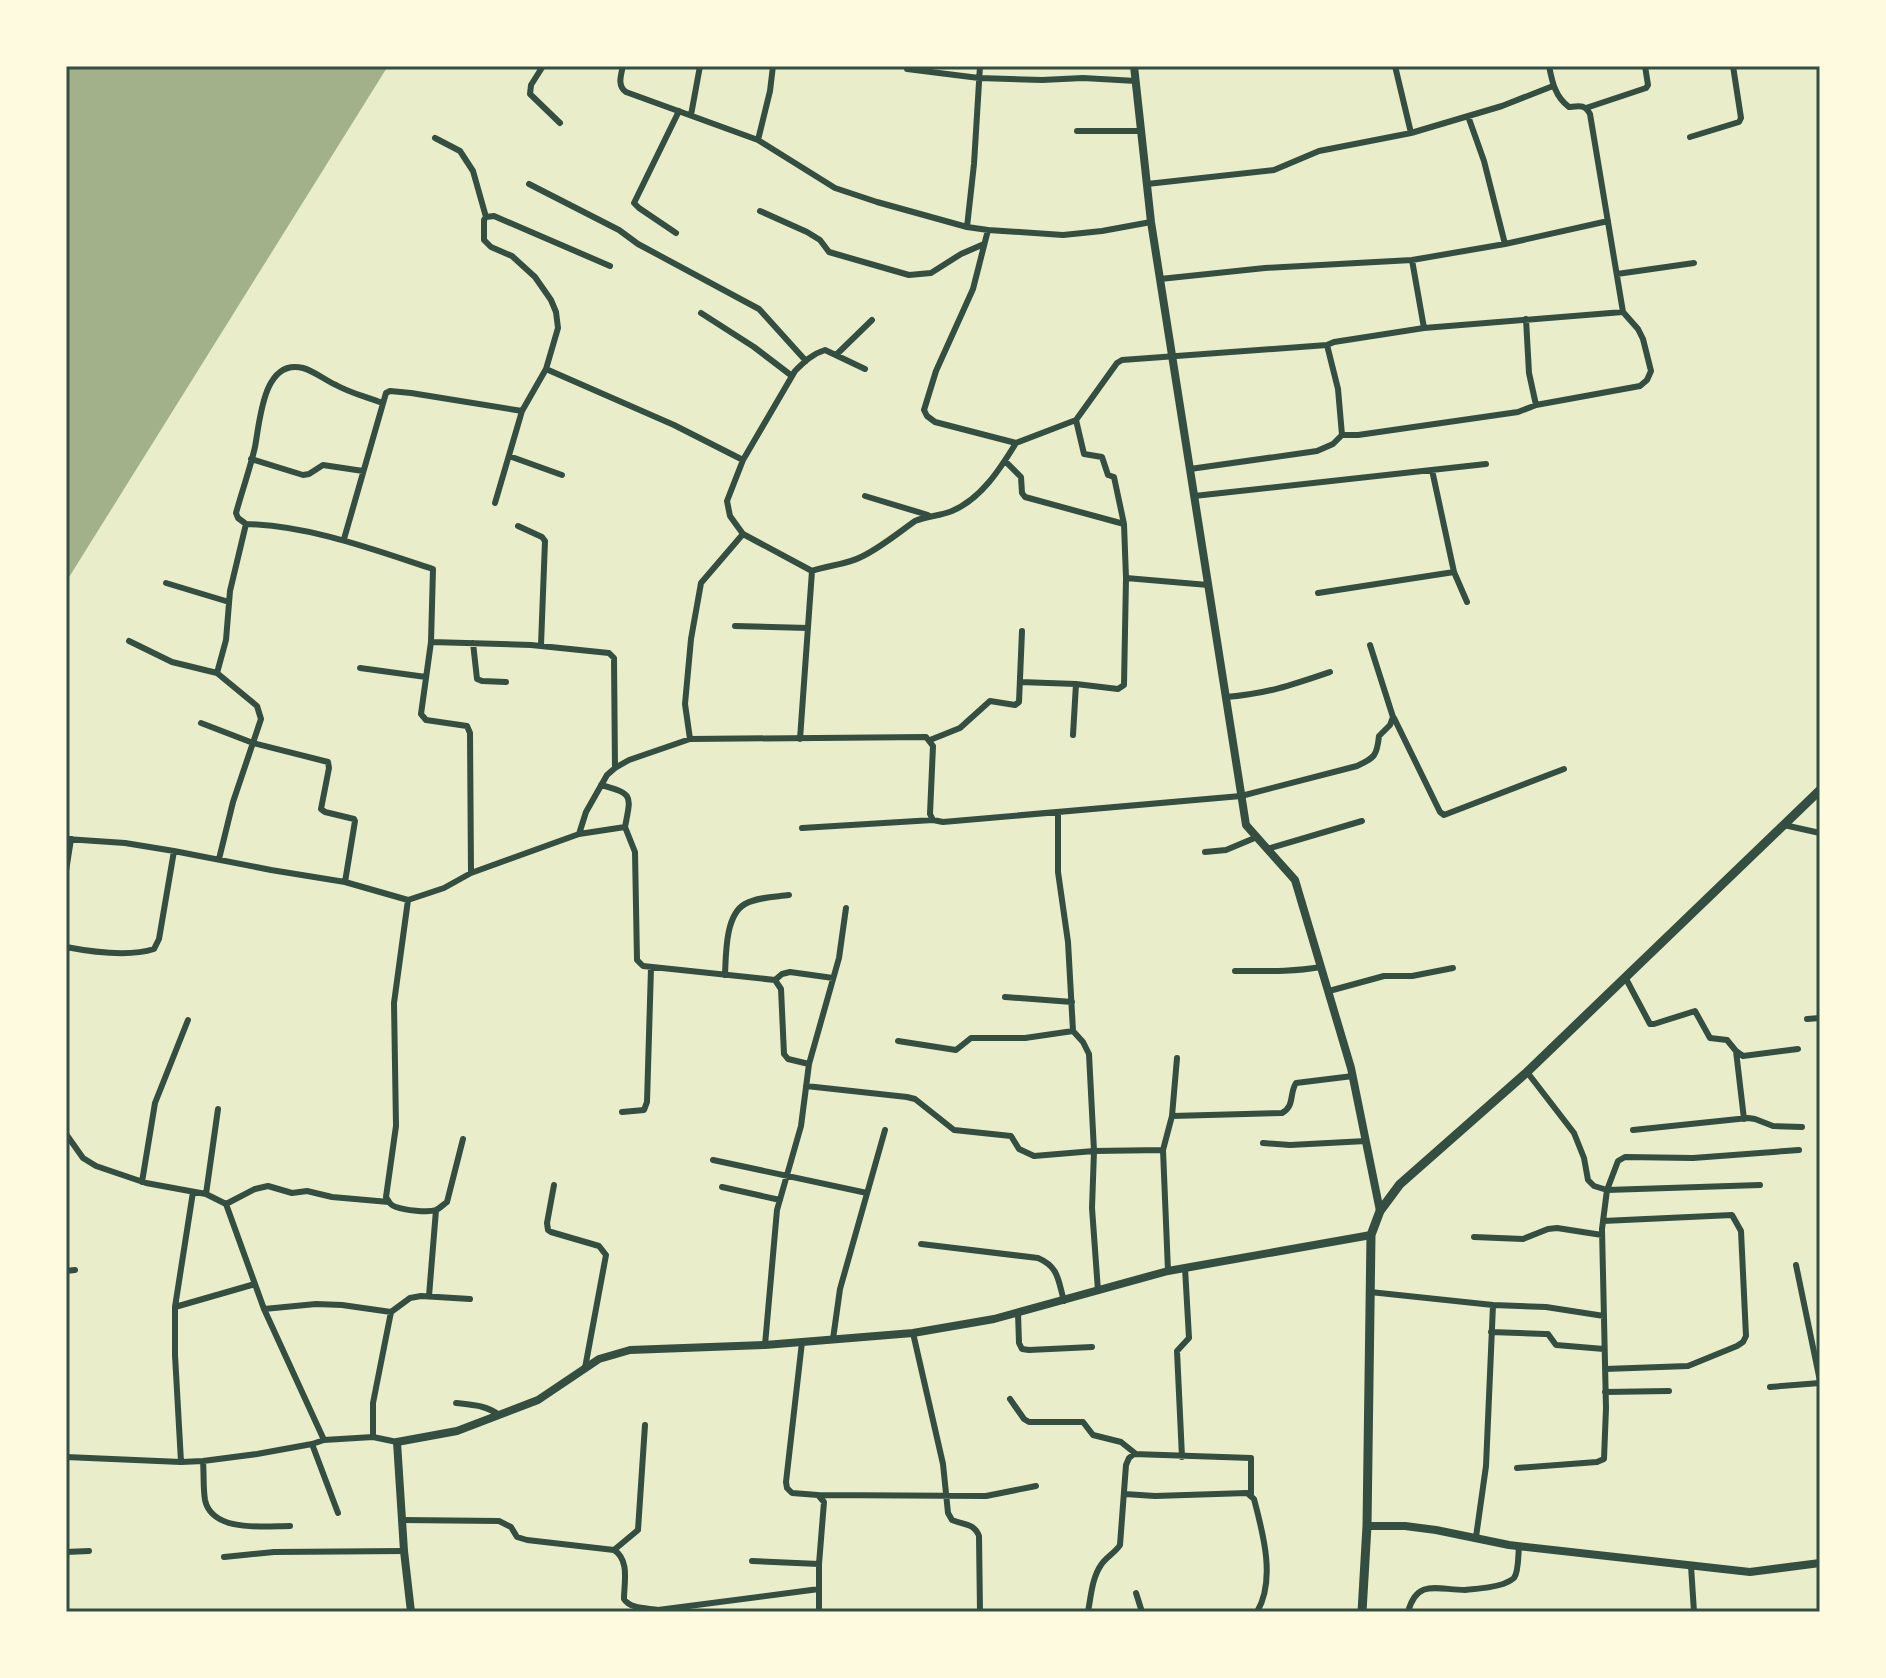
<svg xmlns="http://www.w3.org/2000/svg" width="1886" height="1678" viewBox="0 0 1886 1678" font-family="Commissioner,sans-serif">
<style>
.water{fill:#a3b18a}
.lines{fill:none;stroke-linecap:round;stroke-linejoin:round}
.minor{stroke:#344e41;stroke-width:6}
.tertiary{stroke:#344e41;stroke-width:8}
.secondary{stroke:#344e41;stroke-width:9}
.neatline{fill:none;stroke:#344e41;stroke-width:3}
</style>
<rect width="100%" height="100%" fill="#e9edc9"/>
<path class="water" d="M66,66H388L66,582Z"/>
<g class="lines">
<path class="minor" d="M543,66L531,85L530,94L560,123
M623,66C621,75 617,86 626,92L758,140L835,188L877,202L967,227L988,230L1063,235L1102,231L1151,222
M1395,66L1411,133
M907,69L979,78L1042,80L1083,78L1136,81
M1586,108L1646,88L1648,85L1645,66
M691,115L700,66
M1077,131H1141
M1690,137L1739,122L1741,118L1733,66
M435,138L460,151L473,171L486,217
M758,140L770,91L773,66
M529,184L619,230L638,244L759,309L806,361
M1147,184L1274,170L1319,151L1411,133L1502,106L1553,86
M760,211L807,232L820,240L829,252L909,275L931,273L961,254L984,244
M967,227L974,164L980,66
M988,230L973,289L936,371L924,410L927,416L935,422L1016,443L1076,420L1117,363L1122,360L1327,345L1334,342L1424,328L1623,312
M676,233L639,208L634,203L679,111
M1505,244L1608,221
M1412,260L1424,328
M1617,274L1694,263
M1160,279L1265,268L1412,260L1505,244L1484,161L1468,116
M701,313L754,347L792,376
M1526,319L1529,373L1536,405
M1327,345L1338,389L1342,435
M836,355L872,320
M546,369L674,425L743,460
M509,456L562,475
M251,459L303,475L309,474L323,465L363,471
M1005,461L1021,477L1022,493L1025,497L1124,524
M1190,469L1317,451L1333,444L1342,435H1358L1518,412L1536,405L1640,386L1647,380L1651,371L1643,339L1638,329L1623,312L1590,114C1585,104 1579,106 1569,107C1555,97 1552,81 1549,66
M1432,470L1454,572L1467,602
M865,496L928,515
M1194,496L1486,464
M495,503L522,411L546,369L558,328L556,312L551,300L535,277L512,256L491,247L484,240V220L486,217L494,216L610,266
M246,524L238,518L236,513C242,491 250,469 255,447C260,421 263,358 303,368C314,371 325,380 336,385C350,393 367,397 382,403
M518,526L542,537L545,541L541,645
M344,539L386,393L390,391L411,393L522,411
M812,571L743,534L730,516L727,501L743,460L795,371C804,362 812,354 825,350L865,369
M812,571C828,565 846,565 861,557C880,548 898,533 915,521C927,516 940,516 952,511C981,499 1000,469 1016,443
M1126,578L1208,585
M166,583L229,602
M1318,593L1454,572
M735,626L808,628
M129,641L172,662L217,673L257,706L261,719L233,802L219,859
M431,642L531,645L609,653L614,658L615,768
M473,643L477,679L482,681L506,682
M360,668L426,677
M217,673L226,640L230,591L246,524C311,526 372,549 433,569L431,642L421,714L426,720L467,726L470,733L471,873
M1020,682L1076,684L1118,689L1124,685L1126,578L1124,524L1114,477L1108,475L1102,457L1084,454L1076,420
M1226,697C1266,694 1292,685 1330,672
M1394,718L1440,812L1444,815L1564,769
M201,723L253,743L328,762L329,768L321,809L325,812L354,819L355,821L345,882L408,900L444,888L471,873L579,834L586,812L607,775L615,768L629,760L690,739L926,737L933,746L930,814L933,820L943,822L1241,796L1357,766C1375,758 1377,755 1379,736L1390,725L1393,717L1370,645
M1073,735L1076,684
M690,739L685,704L691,639L701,583L743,534
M800,739L812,571
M930,740L960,728L990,701L1015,705L1019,702L1022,631
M601,785C634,794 631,795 625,827
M1058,812V872L1068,942L1073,1031L1083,1042L1089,1054L1094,1151L1092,1208L1098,1291
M1784,825L1820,833
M802,828L933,820
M579,834L625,827L635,852L637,960L643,966L775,980L781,989L784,1054L788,1059L809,1064
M66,839L125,843L174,851L271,870L345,882
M1267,849L1362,821
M1205,852L1226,850L1257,837
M66,871L71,839
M408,900L394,1003L396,1126L386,1197C389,1202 390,1205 396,1207C404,1210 428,1213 436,1210C440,1208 444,1204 447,1202L463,1139
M66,947C92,952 129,957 154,949L159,939L174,851
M1235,971C1265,971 1292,972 1321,967
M725,975C726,955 725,915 745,904C758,897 775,897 789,895
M1625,977L1650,1024H1654L1695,1011L1710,1038L1727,1040L1736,1051L1743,1056L1798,1049
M775,980L782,974L790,972L833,978
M1329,991L1384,976H1412L1453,968
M1005,997L1072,1002
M1807,1019L1820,1018
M898,1041L956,1050L971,1038H1025L1073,1031
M1736,1051L1744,1119
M1527,1072L1574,1133L1584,1158L1588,1180L1594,1186L1607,1190L1760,1185
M806,1086L907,1097L915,1099L954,1130L1011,1136L1019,1149L1034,1156L1094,1151L1163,1150
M622,1112L644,1110L647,1102L651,968
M1172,1116L1282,1113C1295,1106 1289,1094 1296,1083L1353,1076
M1633,1130L1748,1118L1755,1119L1773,1126L1802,1127
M66,1134L83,1158L96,1166L146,1183L206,1194L226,1204L264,1309L324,1440
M1263,1143L1290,1145L1366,1141
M713,1160L867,1193
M142,1182L155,1103L188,1020
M554,1185L547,1223L548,1230L551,1232L599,1246L606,1255L585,1368
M722,1187L780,1200
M206,1194L218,1109
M226,1204L255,1189L268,1186L292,1193L307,1191L332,1197L389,1202
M1603,1221L1732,1215L1741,1231L1746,1336L1743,1342L1737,1346L1688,1366L1605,1369
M1474,1237L1523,1239L1548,1229L1557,1228L1602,1235
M921,1244L1038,1258C1059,1267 1058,1280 1064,1301
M1796,1265L1820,1381
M66,1271L75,1270
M1168,1271L1163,1150L1172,1116L1177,1058
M1370,1292L1493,1305L1546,1307L1604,1316
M429,1296L436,1210
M175,1307L255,1284
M264,1309L316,1304L342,1305L391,1312L410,1298L421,1296L470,1299
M1018,1313L1019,1343L1022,1349L1029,1350L1092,1347
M1491,1332L1545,1334H1548L1556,1345L1604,1349
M913,1333L943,1464L948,1513L952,1520C964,1525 974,1523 979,1536L980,1612
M833,1339L840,1289L885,1130
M802,1342L786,1482L787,1488L792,1493L818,1495L824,1502L819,1564V1612
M765,1345L777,1210L801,1126L809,1064L839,958L846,908
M1770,1387L1820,1383
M1605,1392L1669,1391
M1010,1399L1024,1419L1029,1422H1083L1093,1435L1121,1442L1136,1454
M456,1403C472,1405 486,1405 499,1415
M373,1437V1403L391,1312
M312,1444L338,1513
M66,1457L181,1462L203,1461L257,1454L312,1444L324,1440L373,1437L397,1442
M1182,1457L1177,1351L1189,1338L1185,1268
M203,1461C204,1474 203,1488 205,1500C212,1533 265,1526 290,1526
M181,1462L175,1355V1307L193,1192
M1517,1468L1597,1462L1604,1459L1606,1408L1602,1229L1607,1190L1618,1161L1625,1157L1693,1158L1799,1150
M1125,1494L1155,1496L1247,1493L1254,1499C1263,1533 1276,1580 1257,1612
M818,1495L986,1496L1036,1486
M402,1520L499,1521L511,1527L517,1537L527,1540L614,1550C630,1560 624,1583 624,1599C630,1609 647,1608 658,1610L819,1589
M1476,1537L1486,1466L1493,1305
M614,1550L638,1530L645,1425
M66,1552L89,1551
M224,1557L274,1552L404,1551
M752,1561L819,1564
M1691,1566L1694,1612
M1136,1593L1142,1612
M1088,1612C1091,1596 1092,1578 1101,1565C1106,1557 1115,1553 1120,1545L1126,1465L1129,1458L1134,1454L1251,1458V1495
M1408,1612C1417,1578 1438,1590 1465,1590C1477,1589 1491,1588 1503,1584C1507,1582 1511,1581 1514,1578C1519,1571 1518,1555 1519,1546"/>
<path class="tertiary" d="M1134,66L1151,222L1246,825L1295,880L1351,1068L1380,1211
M1367,1526H1405L1436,1530L1509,1545L1750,1572L1820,1563
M411,1612L404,1551L397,1442L457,1431L538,1400L599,1359L630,1350L765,1345L913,1333L994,1319L1168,1271L1371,1235"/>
<path class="secondary" d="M1362,1612L1367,1526L1371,1235L1380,1211L1400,1184L1527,1072L1820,790"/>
</g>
<rect width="1886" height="1678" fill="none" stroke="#fefae0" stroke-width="136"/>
<rect x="68" y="68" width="1750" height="1542" class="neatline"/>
</svg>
